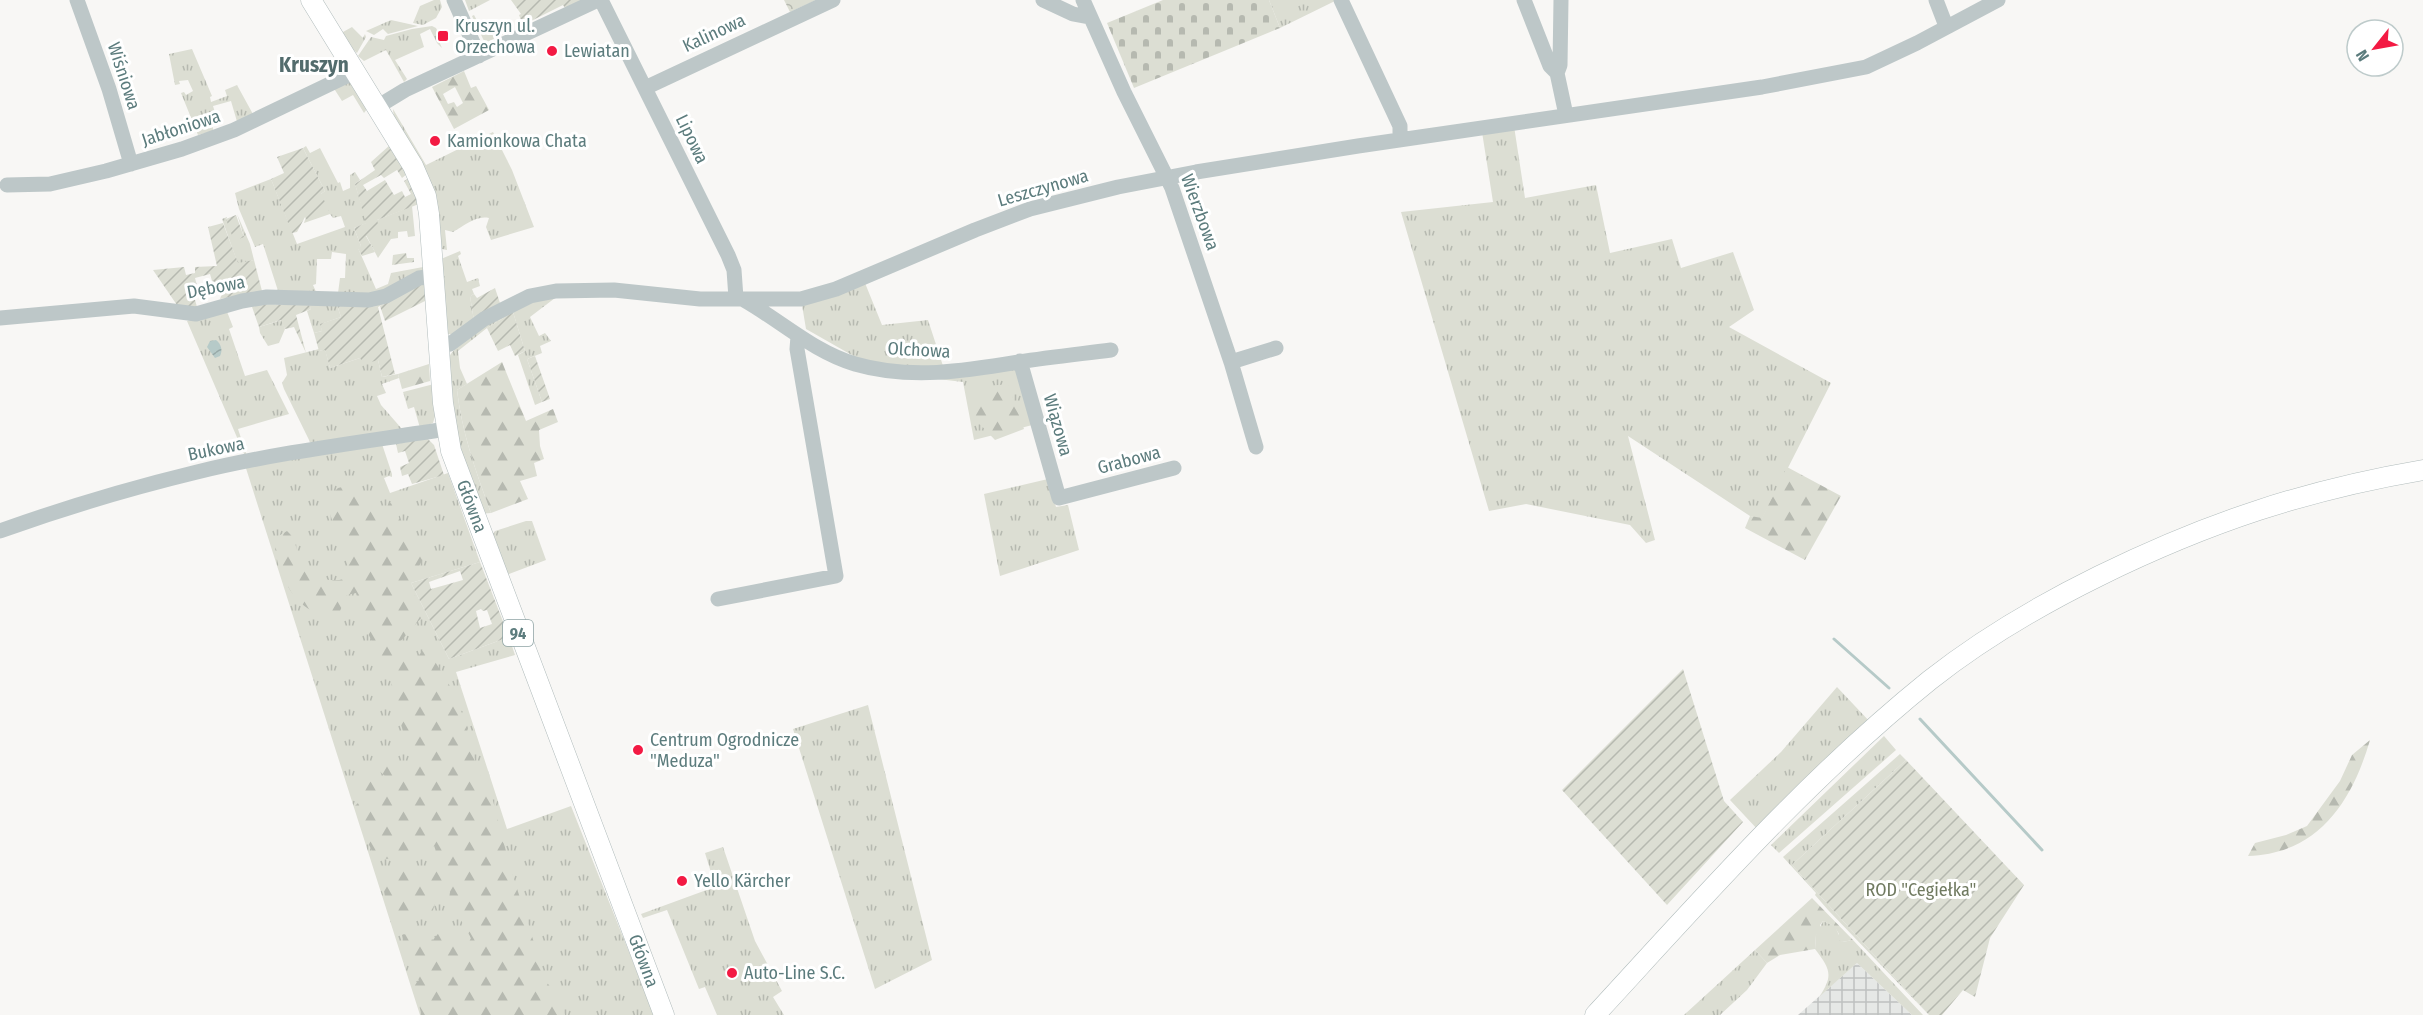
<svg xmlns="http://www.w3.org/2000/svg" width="2423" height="1015" viewBox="0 0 2423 1015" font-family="'Fira Sans Condensed',sans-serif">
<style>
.industrial{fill:url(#industrial-grid)}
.grass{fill:url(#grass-tufts)}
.forest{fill:url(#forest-firs);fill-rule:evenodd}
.cemetery{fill:url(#cemetery-stones)}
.park{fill:url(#park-crowns)}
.garden{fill:url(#garden-furrows);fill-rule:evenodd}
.water{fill:url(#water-waves)}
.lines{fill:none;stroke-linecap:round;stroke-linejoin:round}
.stream{stroke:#b6cac8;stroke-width:3}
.major-casing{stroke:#b1bcbc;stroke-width:21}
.minor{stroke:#bdc7c8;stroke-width:15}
.major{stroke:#fff;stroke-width:20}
.poi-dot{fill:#f31a43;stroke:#fff;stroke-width:2}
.labels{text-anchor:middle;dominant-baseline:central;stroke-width:6;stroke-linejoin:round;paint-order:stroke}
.shield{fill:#fff;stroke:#8da3a4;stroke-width:1.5}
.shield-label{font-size:16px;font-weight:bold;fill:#5c7c7d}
.poi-label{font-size:18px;fill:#5c7c7d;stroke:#fff;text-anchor:start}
.street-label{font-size:18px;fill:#5c7c7d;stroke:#fff}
.park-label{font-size:18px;fill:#707a60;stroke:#fff}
.quarter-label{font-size:21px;font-weight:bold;fill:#536c6d;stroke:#fff}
</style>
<defs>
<pattern id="industrial-grid" width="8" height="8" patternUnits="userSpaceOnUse" patternTransform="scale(1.5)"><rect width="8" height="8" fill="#e6e8e6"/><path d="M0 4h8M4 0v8" fill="none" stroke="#bec1c0"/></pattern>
<pattern id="grass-tufts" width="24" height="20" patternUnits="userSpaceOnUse" patternTransform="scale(1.5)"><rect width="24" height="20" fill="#dcded3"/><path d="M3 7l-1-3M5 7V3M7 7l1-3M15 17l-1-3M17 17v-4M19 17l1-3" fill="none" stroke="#b6b9b0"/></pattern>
<pattern id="forest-firs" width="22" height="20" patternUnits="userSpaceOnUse" patternTransform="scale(1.5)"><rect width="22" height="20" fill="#dcded3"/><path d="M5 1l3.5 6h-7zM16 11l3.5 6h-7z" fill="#b6b9b0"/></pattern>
<pattern id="cemetery-stones" width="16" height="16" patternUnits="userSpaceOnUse" patternTransform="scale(1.5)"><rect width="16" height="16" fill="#dcded3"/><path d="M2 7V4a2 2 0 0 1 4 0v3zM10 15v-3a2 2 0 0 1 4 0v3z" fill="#b6b9b0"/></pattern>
<pattern id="park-crowns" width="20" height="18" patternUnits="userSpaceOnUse" patternTransform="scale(1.5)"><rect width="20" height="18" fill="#dcded3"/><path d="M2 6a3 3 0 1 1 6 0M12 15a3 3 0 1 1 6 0" fill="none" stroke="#b6b9b0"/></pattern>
<pattern id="garden-furrows" width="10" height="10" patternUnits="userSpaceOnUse" patternTransform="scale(1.5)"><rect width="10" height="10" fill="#dcded3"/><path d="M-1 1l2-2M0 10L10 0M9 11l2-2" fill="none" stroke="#b6b9b0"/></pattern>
<pattern id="water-waves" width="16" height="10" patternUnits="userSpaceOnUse" patternTransform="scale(1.5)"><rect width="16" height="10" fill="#b6cac8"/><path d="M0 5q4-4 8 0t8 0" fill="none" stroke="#97a9a8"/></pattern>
</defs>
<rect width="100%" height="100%" fill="#f8f7f5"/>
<path class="industrial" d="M1857,963L1912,1015H1798Z"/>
<path class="grass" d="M434,0H440L442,7L436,18L423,25L413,23L420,6Z
M465,0H490L469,11Z
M1269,0H1337L1280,28Z
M474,15L483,32L499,25L504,34L485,43L472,16Z
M391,20L418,26L388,34L383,29L374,35L366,31Z
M432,26L436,28L441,38L438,39L442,48L437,43L430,29L420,34L424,47L395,60L407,79L404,82L386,50L364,61L358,56L371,37L384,40L386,36L412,29Z
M352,27L363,38L365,34L366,37L357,53L349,46L342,35L343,32Z
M192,49L212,96L210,97L211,102L227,96L225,90L237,85L254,116L238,125L231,101L213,106L218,122L213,124V131L198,135L181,93L184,92L186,95L193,91L188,80L179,81L180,84L175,85L169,54Z
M349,79L367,109L364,113L353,95L342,101L333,87Z
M393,109L426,165L493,132L512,170L534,227L491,240L486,227L489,218C476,215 464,226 453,232L445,230L447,250L442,249L394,119Z
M1514,126L1525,198L1596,185L1610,253L1672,239L1681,268L1733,252L1754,310L1729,327L1831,383L1762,519L1750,516L1628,436L1655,540L1646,543L1630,525L1526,504L1489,511L1401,212L1493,202L1482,132Z
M306,146L310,153L320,148L338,183L340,182L343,191L350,188V175L355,172L360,180L355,184L367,223L354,228L361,246L358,248L376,289L388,284L391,273L423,267L424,270L379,295L338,293L340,278H345L346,254L332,252L331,259H317L316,284L313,285L317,294H279L263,244L255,247L239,209L235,193L271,179L297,244L345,227L341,216L333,218L330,214L304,223C307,212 315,197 325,191L303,148Z
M412,206L415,236L408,237L407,231L398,232V238L391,239L378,258L366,235L377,220Z
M237,214L250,244L254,260L238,264L222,219L227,217L226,219L244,237Z
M460,251L461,254L458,256L467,282L478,278L480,286L472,289L474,294L470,296L474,321L455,334H447L441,259Z
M425,282L378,307L337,305L341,317L321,324L322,331L314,333L307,311L311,309L306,300L373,303Z
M865,283L882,325L928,320L944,369L1021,356L1040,423L974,440L963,382L905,375L857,358L806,329L802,305Z
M555,298L530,317L539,336L545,333L551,341L540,346L542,353L527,359L542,402L535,405L518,355L525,351L513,312L487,328L458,351L460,368L467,384L457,390C462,433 476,472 491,513L479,514L460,462L447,360C460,337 501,311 526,302C535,299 546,299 555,298Z
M226,309L233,327L229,329L245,376L267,370L289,414L238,429L247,456H245L187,321Z
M282,320L285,329L279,343L268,346L260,333L259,327Z
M319,349L320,351L325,349L330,368L360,358L378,360L382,377L398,374L399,378L382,384L386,393L377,396L381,405L402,429L313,444L310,442L284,389L282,383L287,375L284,358Z
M434,384L436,413L433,423L420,428L414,407L408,409L403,392Z
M382,444L392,474V477L389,476L384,478L390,493L448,473L480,562L411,583L449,659L509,637L515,655L456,672L507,829L571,806L654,1015H420L244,462Z
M1048,479L1056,507L1068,505L1079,550L1000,576L984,494Z
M526,521H532L546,560L509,574L503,571L493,534L495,531Z
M1837,687L1871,723L1759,831L1730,800L1781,752Z
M868,705L932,960L875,989L793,729Z
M1884,736L1896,750L1779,853L1771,845Z
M1900,754L1906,760L1792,865L1929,1015L1828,910L1815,895L1816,893L1783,857Z
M723,847L755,941L782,991L773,997L784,1015H717L705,987L699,989L667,910L643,918L641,914L712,888L714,882L705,853Z
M1823,921L1835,926L1842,942L1853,940L1923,1015H1912L1857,963L1819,997C1834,975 1830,969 1815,949L1816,935Z
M1755,950L1767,963L1747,990L1720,1015H1684Z"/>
<path class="forest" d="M464,71L471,88L476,86L489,110L454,129L432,87ZM455,87L463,103L457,107L454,102L448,104L443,94Z
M502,362L526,421L553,409L558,422L539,430L540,446L544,459L534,463L537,476L520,481L528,499L491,513C476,472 462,433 457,390Z
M429,364L430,381L402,389L398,374Z
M1008,384L1024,429L995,440L974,418L972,388Z
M1787,467L1841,496L1805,560L1745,528L1750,516L1762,518Z
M346,486C358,498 370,503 385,508L395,499L399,518L418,541L425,554L411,583L422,617L399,643H406L414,648L410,662H413L426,647L453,691L468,728L466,736L485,787L492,797L509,863L546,981L556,995L565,1015H422L413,987L419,980L413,975L402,935L410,933L418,925L433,940L441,930L456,937L464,945L468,944L471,938L449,899L450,892H438L432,914L408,913L404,921L399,924C389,916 381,884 381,871L401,863L407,864L422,873C432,867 437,857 436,846L429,847L406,837L404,840L407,845L415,848C406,858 389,862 376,856C364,842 364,823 355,806L359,802L356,790L359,783L370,781L388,790L395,785L376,768V762C390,761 396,762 406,772L413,762L396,709L391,682L366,629L356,593L347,595L340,611C330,612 321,615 312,611C289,599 273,563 275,538L287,531C297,539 295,550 301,560C311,579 335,586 353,575C347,564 345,554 341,542C336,524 325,515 331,495L338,488Z
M2370,740C2352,802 2318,854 2248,856L2255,843L2286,835L2307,826L2340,781L2352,755Z
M1812,898L1853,940L1842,942L1837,939L1839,934L1834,926L1823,921L1820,925L1821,933L1816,935L1815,949L1780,955L1767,963L1755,950Z"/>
<path class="cemetery" d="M1163,0H1269L1280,28L1134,88L1107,23Z"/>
<path class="park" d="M784,0H816L790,12Z"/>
<path class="garden" d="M511,0H582L565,8L563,5L523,25L519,15L521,14Z
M390,145L407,174L402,178L397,170L384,178L381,175L363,185L367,191L385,180L394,195L402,191L405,197L411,194L404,181L409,178L419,204L377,220L379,228L371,236H366L375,252L362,256L357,247L361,246L354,228L366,223L355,184L375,170L371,162Z
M303,148L325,191L321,194L329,210L307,220L305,217L297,232L292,233L271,179L284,173L277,157Z
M236,215L244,237L234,241L226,219Z
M223,223L238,263L254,260L262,291L220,299L223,291L222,288L215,291L210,274L195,278L199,294L194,296L197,307L179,308L153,270L184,267L186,275L195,273V267L217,266L208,227Z
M406,253L407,258H414V262L392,265L393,255Z
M425,282V301L385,321L380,306Z
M495,288L500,303L474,321L470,296L474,294L477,298Z
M251,304L309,305L311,309L296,315L306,353L294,327L285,329L281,320L259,327Z
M337,305L378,307L395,374L382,377L378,360L364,364L360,358L330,368L325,350L319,351L314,333L322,331L320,324L341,317Z
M513,312L525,351L515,356L510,345L498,351L487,328Z
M535,356L550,399L542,402L527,359Z
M427,438L434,445L444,475L412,484L408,474L402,476L400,467L409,463L405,451L398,453L396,444Z
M480,562L509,637L449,659L411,583ZM460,571L463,580L431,589L429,582ZM481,609L483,611L487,610L492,624L480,628L476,611Z
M1683,669L1724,801L1743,822L1667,905L1562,790Z
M1906,760L2024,885L1990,938L1975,997L1963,990L1942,1015H1929L1792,865Z"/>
<path class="water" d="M216,340C221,344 223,350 220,356L215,358L207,347L210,341Z"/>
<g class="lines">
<path class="stream" d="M1834,639L1889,688
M1920,719L2042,850"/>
<defs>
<g id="major">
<path id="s1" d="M311,0L413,166L426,196L429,214L443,403L451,451L664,1015"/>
<path d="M1595,1015C1702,899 1807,779 1930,680C1982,639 2040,605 2099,576C2207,523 2305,490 2423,470"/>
</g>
</defs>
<use href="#major" class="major-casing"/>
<path class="minor" d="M77,0L109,89L131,164
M454,0L479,56
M601,0L728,255L734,270L736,298
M1043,0L1073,14L1089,17
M1083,0L1124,92L1172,188L1231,362L1256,447
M1341,0L1400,126V140
M1524,0L1550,66L1557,73
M1561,0L1560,65L1557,73L1566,115
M1936,0L1946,26
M645,88L833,0
M377,107L405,90L598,0
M7,185L50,184L106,171L182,149L234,130L355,72
M744,300C781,321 814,352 855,364C910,380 965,371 1019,362C1050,357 1080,354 1111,350
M0,318L134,306L196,314L242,301L267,297L369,300L386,296L419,278L435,276
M439,347L450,344L484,319L530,296L556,291L614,290L700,299H801L836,289L975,230L1030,209L1118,187L1196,172L1358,146L1762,87L1866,67L1917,43L1998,0
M1020,361L1059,498L1174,468
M1231,362L1276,348
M0,531C64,508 131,488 197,472C279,452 363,442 446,429
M718,599L836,576L797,349L798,336"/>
<use href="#major" class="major"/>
</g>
<g class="poi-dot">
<rect x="437" y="30" width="12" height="12" rx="3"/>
<circle cx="552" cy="51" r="6"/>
<circle cx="435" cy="141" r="6"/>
<circle cx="638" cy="750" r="6"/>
<circle cx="682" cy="881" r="6"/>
<circle cx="732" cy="973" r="6"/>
</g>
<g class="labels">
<rect class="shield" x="503" y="620" width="30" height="26" rx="4.5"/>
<g class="shield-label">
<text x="518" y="633">94</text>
</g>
<g class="poi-label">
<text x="455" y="26">Kruszyn ul.<tspan x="455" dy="21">Orzechowa</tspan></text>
<text x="564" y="51">Lewiatan</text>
<text x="447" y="141">Kamionkowa Chata</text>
<text x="650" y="740">Centrum Ogrodnicze<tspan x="650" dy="21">"Meduza"</tspan></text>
<text x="694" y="881">Yello Kärcher</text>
<text x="744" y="973">Auto-Line S.C.</text>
</g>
<g class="street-label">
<text transform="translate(714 33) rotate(-25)">Kalinowa</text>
<text transform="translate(124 76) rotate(72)">Wiśniowa</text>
<text transform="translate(181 128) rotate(-18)">Jabłoniowa</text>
<text transform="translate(692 139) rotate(64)">Lipowa</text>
<text transform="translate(1043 188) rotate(-16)">Leszczynowa</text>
<text transform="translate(1200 212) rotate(70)">Wierzbowa</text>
<text transform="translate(216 287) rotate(-11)">Dębowa</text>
<text transform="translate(919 350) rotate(3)">Olchowa</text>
<text transform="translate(1058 425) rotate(74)">Wiązowa</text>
<text transform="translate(216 449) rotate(-12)">Bukowa</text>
<text transform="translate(1129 460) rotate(-15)">Grabowa</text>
<text stroke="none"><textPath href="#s1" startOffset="543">Główna</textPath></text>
<text stroke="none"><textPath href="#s1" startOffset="1029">Główna</textPath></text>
</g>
<g class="park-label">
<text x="1921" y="890">ROD "Cegiełka"</text>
</g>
<g class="quarter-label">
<text x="314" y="65">Kruszyn</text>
</g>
</g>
<g transform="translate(2375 48) rotate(239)"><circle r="28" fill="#ffffff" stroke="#becbcb" stroke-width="1.5"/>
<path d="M0-4.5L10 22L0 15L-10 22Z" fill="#f31a43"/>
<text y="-9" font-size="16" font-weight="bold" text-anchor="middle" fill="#5c7c7d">N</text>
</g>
</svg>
